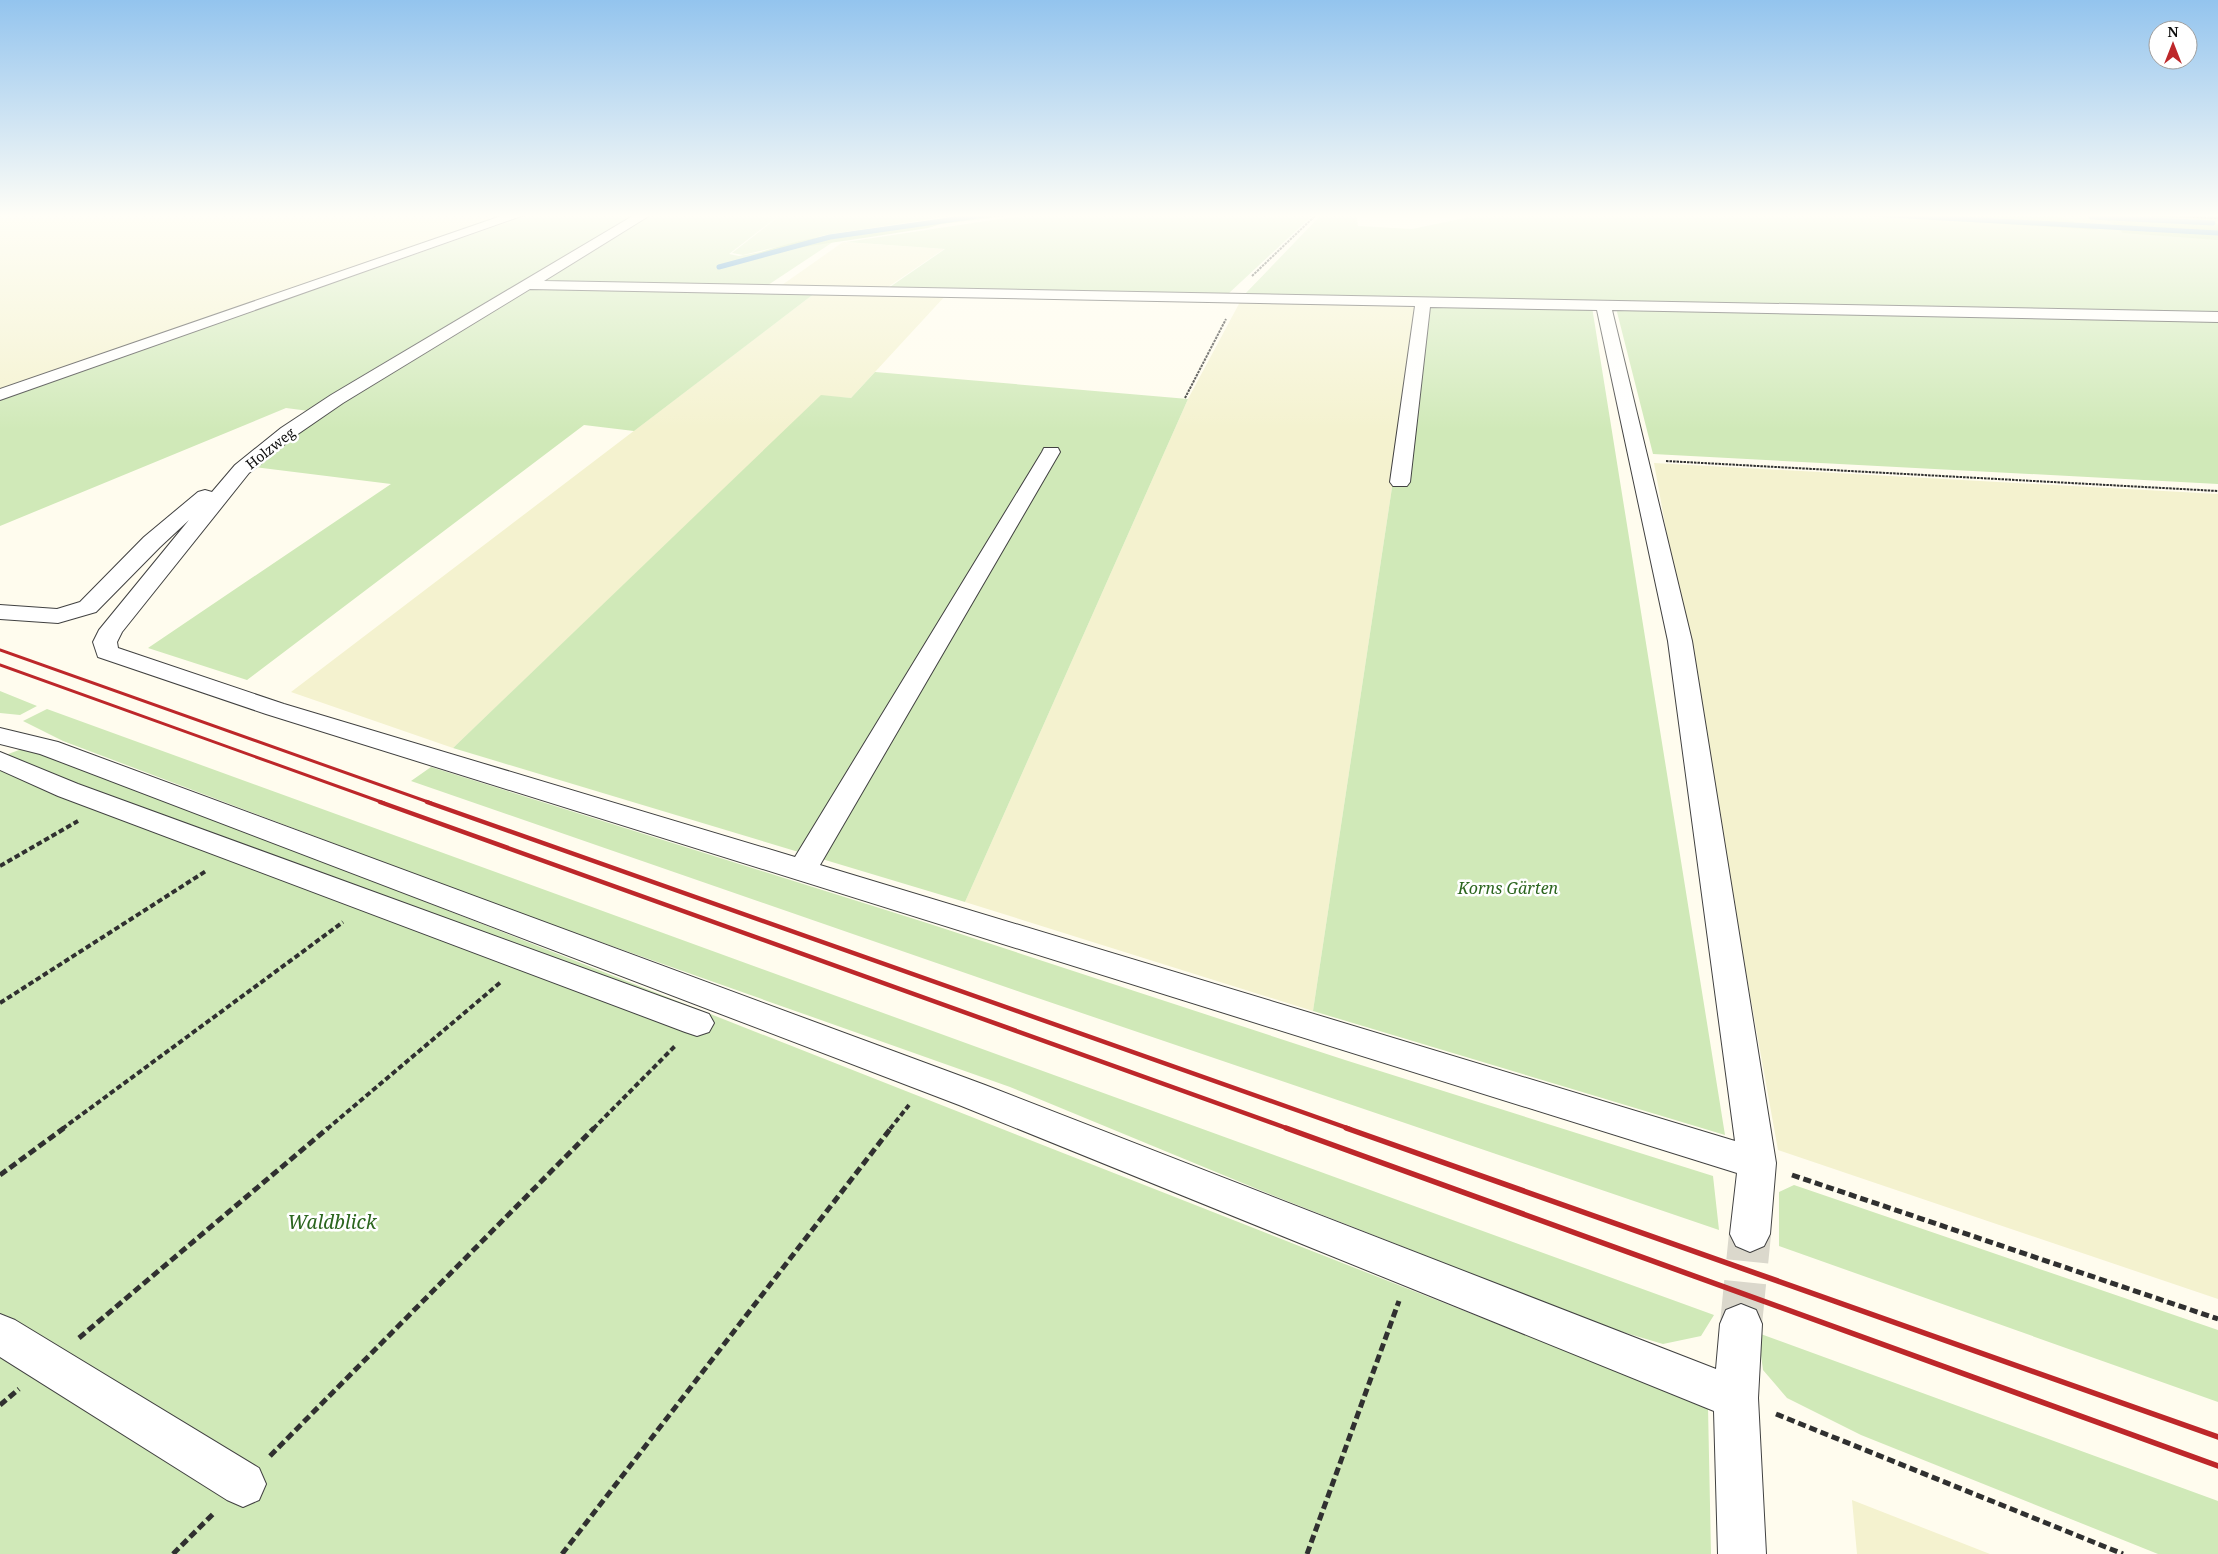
<svg xmlns="http://www.w3.org/2000/svg" width="2218" height="1554" viewBox="0 0 2218 1554" font-family="'Noto Serif',serif">
<style>
.farmland{fill:#f4f2cf}
.green{fill:#d0e9b8}
.forest{fill:#b3d998}
.lines{fill:none;stroke-linecap:round;stroke-linejoin:round}
.stream{stroke:#3b8ecc;stroke-width:5}
.minor-tunnel{stroke:#dbd8cc;stroke-width:42;stroke-dasharray:42 21;stroke-linecap:butt}
.minor-casing{stroke:#414141;stroke-width:2}
.path-far2{stroke:#303030;stroke-width:2;stroke-dasharray:2.5 1;stroke-linecap:butt}
.path-far1{stroke:#303030;stroke-width:4;stroke-dasharray:5.5 3;stroke-linecap:butt}
.path{stroke:#303030;stroke-width:5;stroke-dasharray:8 4;stroke-linecap:butt}
.minor{fill:#fff;fill-rule:evenodd}
.rail-far2{stroke:#bd272a;stroke-width:3}
.rail-far1{stroke:#bd272a;stroke-width:4.5}
.rail{stroke:#bd272a;stroke-width:5.5}
.labels{text-anchor:middle;dominant-baseline:central;stroke-width:5;stroke-linejoin:round;paint-order:stroke}
.far-street-label{font-size:14px;fill:#0e0e0e;stroke:#fff}
.park-label{font-size:16px;font-style:italic;fill:#2b651e;stroke:#fff}
.near-park-label{font-size:19px;font-style:italic;fill:#2b651e;stroke:#fff}
</style>
<rect width="100%" height="100%" fill="#fffcee"/>
<path class="farmland" d="M0,214H511L0,390Z
M843,242L944,249L885,289L782,285Z
M815,293L946,295L851,398L821,396L453,748L291,692Z
M1241,300L1416,303L1393,481L1313,1011L965,902L1188,399Z
M1654,463L2218,494V1299L1778,1150Z
M1852,1500L1990,1554H1857Z"/>
<path class="green" d="M531,214H781L729,254L739,256L839,238L759,291L815,293L634,431L584,425L247,680L148,648L391,484L254,467L309,411L286,408L0,526V399Z
M782,214H963L826,235L743,255L732,253Z
M1033,214H1314L1228,294L887,289L945,249L846,242Z
M1322,214H1356L1358,226L1412,229L1465,218L1463,214H2218V312L1244,295Z
M1427,304L1592,307L1725,1135L1313,1011L1393,481Z
M1616,308L2218,319V484L1653,454Z
M875,372L1188,399L965,902L453,748L821,395L851,398Z
M0,691L37,706L20,715L0,713Z
M47,709L1714,1315L1701,1336L1663,1344L1609,1328L1262,1191L1010,1087L502,907L63,741L23,721Z
M30,746L1708,1407L1711,1554H0V757Z
M431,767L927,923L1345,1060L1713,1176L1719,1230L1023,993L411,781Z
M1794,1185L2218,1330V1402L1779,1246V1192Z
M1758,1333L2218,1501V1554H2158L1861,1435L1787,1398L1763,1370Z"/>
<path class="forest" d="M969,214H1024L941,224L928,228C868,238 808,245 748,257C817,229 896,229 969,214Z
M1835,214H2050L2099,230L1858,215Z
M2098,214H2218V221L2212,222L2218,224V240L2123,233L2104,216Z"/>
<g class="lines">
<path class="stream" d="M1871,214L2218,233
M2091,217L2213,223
M719,267L830,237L991,214"/>
<path class="minor-tunnel" d="M1741,1324L1750,1234"/>
<defs>
<path id="minor" d="M507,214H527L0,400V389Z
M636,214H652L544,281L2218,312V322L1612,310L1692,641L1776,1163L1770,1234L1764,1246L1750,1252L1736,1246L1730,1234L1737,1173L266,714L98,657L93,642L99,630L189,520L160,547L96,612L58,623L0,619V605L57,609L80,602L144,537L198,492L205,490L212,492L235,465L281,428L331,395ZM530,289L1415,306L1390,482L1393,486H1407L1410,482L1430,307L1597,310L1668,641L1735,1141L820,865L1060,452L1058,448H1044L1042,452L795,857L284,704L118,648L117,642L122,632L249,473L295,436L343,403Z
M0,728L58,742L985,1085L1716,1369L1720,1324L1726,1310L1741,1304L1756,1310L1762,1324L1758,1398L1766,1554H1718L1714,1411L959,1105L40,754L0,744Z
M0,752L78,784L709,1014L714,1023L709,1032L697,1036L685,1032L58,796L0,770Z
M0,1314L15,1320L259,1468L266,1484L259,1500L243,1507L227,1500L0,1357Z"/>
</defs>
<use href="#minor" class="minor-casing"/>
<path class="path-far2" d="M2116,214L2218,218
M1252,276L1317,214
M1185,398L1226,319
M1666,461L2218,491"/>
<path class="path-far1" d="M0,866L78,821
M0,1003L206,871
M62,1129L343,922
M327,1129L502,981
M593,1129L675,1046
M890,1129L909,1105"/>
<path class="path" d="M0,1175L64,1128
M1792,1175L2218,1319
M79,1338L328,1128
M0,1405L19,1389
M1776,1414L2123,1554
M270,1456L594,1128
M173,1554L215,1512
M562,1554L891,1128
M1307,1554L1399,1301"/>
<use href="#minor" class="minor"/>
<path class="rail-far2" d="M0,650L431,803
M0,665L384,803"/>
<path class="rail-far1" d="M380,802L1289,1129
M427,802L1350,1129"/>
<path class="rail" d="M1286,1128L2218,1466
M1346,1128L2218,1437"/>
</g>
<linearGradient id="sky" x2="0" y2="1"><stop stop-color="#93c4ee"/><stop offset="0.5" stop-color="#fffef7"/><stop offset="1" stop-color="#fffef7" stop-opacity="0"/></linearGradient>
<rect width="2218" height="432" fill="url(#sky)"/>
<g class="labels">
<g class="far-street-label">
<text transform="translate(270 448) rotate(-38)">Holzweg</text>
</g>
<g class="park-label">
<text x="1508" y="888">Korns Gärten</text>
</g>
<g class="near-park-label">
<text x="332" y="1222">Waldblick</text>
</g>
</g>
<g transform="translate(2173 45)"><circle r="24" fill="#ffffff" stroke="#9f9f9f"/>
<path d="M0-4L9 19L0 12L-9 19Z" fill="#bd272a"/>
<text y="-8" font-size="14" font-weight="bold" text-anchor="middle" fill="#0e0e0e">N</text>
</g>
</svg>
